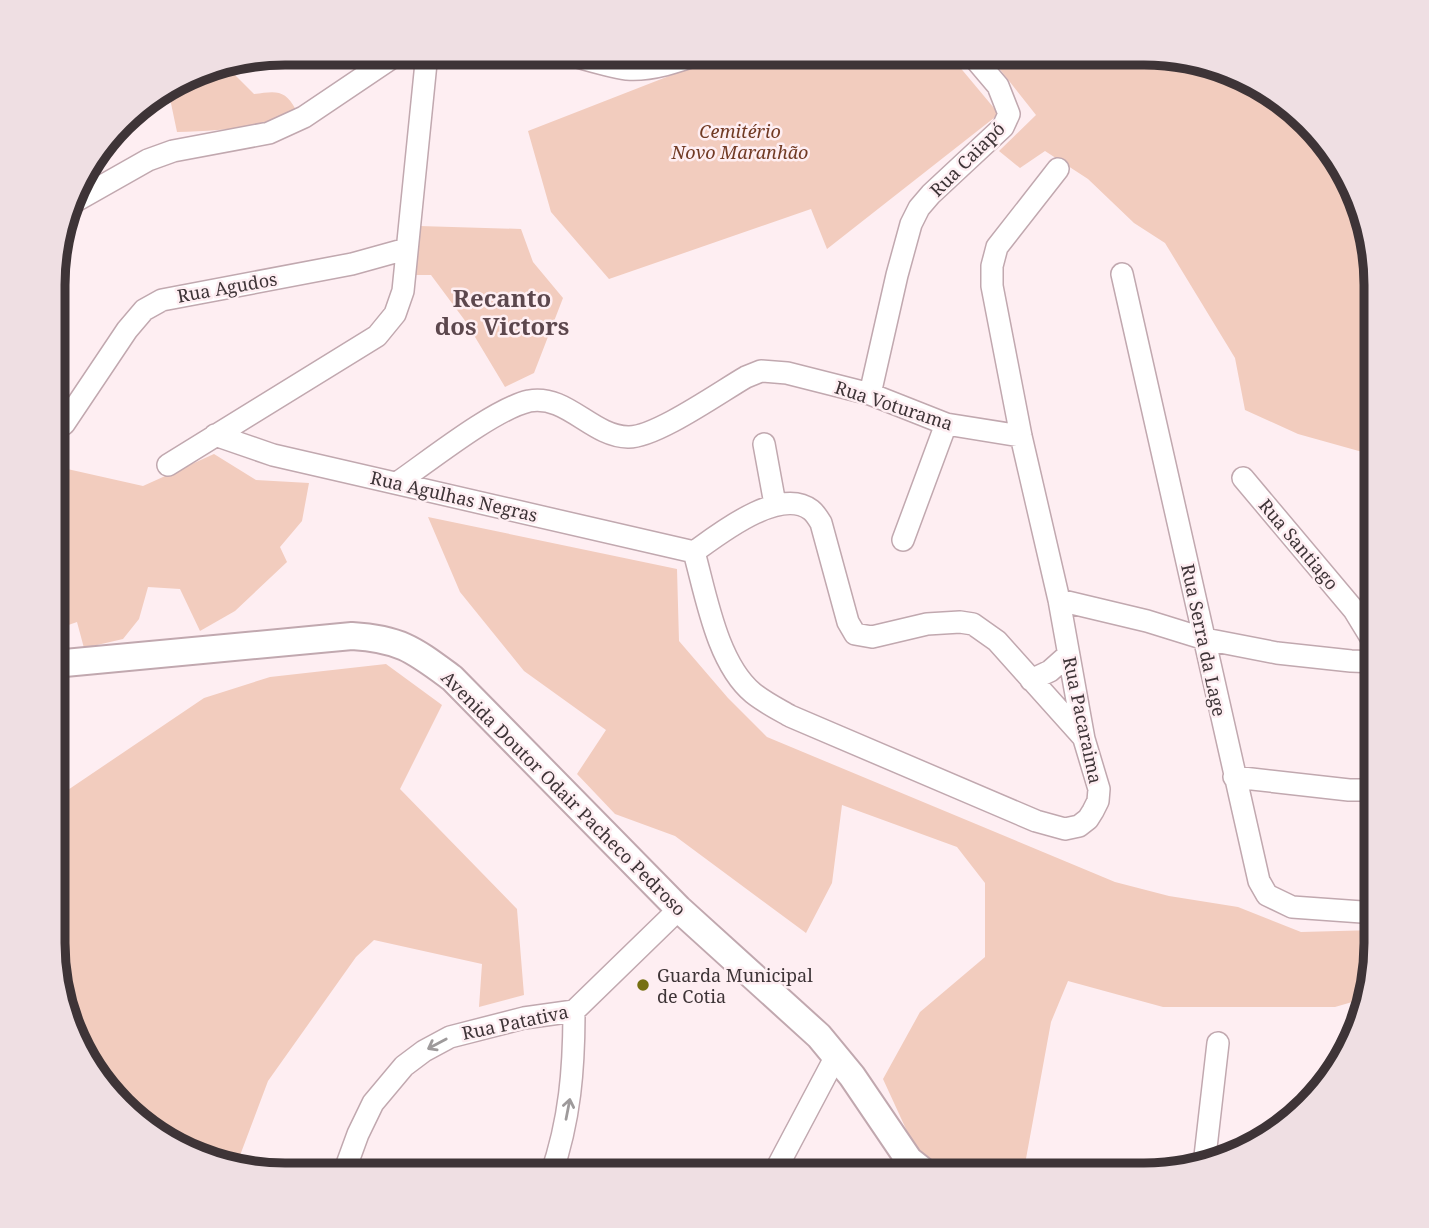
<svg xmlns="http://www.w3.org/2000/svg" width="1429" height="1228" viewBox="0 0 1429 1228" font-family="'Noto Serif',serif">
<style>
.green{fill:#f2ccbe}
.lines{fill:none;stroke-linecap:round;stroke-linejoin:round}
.minor-casing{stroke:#c1a8af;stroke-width:24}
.major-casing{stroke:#c1a8af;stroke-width:30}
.minor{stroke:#fff;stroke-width:21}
.major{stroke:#fff;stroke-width:26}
.oneway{stroke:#9e9a9b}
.poi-dot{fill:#767012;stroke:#feeef2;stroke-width:2.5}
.labels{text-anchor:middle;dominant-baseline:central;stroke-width:5;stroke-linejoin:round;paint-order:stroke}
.park-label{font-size:18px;font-style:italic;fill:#713a24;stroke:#feeef2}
.street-label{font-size:18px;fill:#3e3437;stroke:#feeef2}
.poi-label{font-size:18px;fill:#3e3437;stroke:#feeef2;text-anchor:start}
.district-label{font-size:24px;font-weight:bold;fill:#5c474d;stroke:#feeef2}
.rim{fill:none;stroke:#3e3437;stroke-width:9}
</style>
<rect width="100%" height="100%" fill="#feeef2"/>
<path class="green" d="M728,53H948L999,114L827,249L811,209L609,279L551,212L528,131Z
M987,53H1160L1247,76L1309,121L1359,195L1376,268L1366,453L1298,434L1245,410L1235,358L1165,243L1134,223L1088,179L1045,151L1020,168L999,151L1036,115Z
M235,61L233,73L254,94C276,91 285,89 296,110C259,130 220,130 177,132L168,89L210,65Z
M419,226L521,229L533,262L563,298L534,373L505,387L466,322L431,275H416Z
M214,454L256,480L309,483L302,521L280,547L287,562L235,611L200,631L180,589L148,587L139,619L123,639L84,648L77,622L54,630V466L143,486Z
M428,517L677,569L679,641L728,698L767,737L1115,882L1169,896L1238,907L1301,932L1376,930V944L1366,998L1335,1007H1163L1068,981L1051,1022L1023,1175H955L917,1153L883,1079L920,1012L985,957V883L957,847L842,805L832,883L806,933L675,836L615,814L577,774L606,730L524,671L460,592Z
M386,664L442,705L400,789L517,909L524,995L479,1007L482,964L374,940L356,957L268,1081L236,1166L195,1158L120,1107L70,1033L53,959V800L204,698L270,677Z"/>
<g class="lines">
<defs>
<path id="minor" d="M564,53C585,59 606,66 627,69C651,71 680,61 702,53
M72,203L148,160L173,151L269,133L304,117L399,53
M1122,274L1259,881L1267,895L1292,907L1376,913
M870,394L897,275L911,224L919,208L931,194L1003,127L1009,114L998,86L970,53
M64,424L127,330L144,310L162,300L352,264L406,249
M215,435L273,455L694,552
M764,444L775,504
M168,465L377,336L395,314L403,291L427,53
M1243,478L1354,610L1376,646
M397,483C429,461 494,409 529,401C567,394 591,436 628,437C655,438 720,392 746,377L761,371L787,373L870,394L946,424L1021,436
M903,540L946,424
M694,552C706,595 717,663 753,693C764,702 778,709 790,716L1036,821L1065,829L1079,826L1088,819L1093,811L1098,801L1099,789L1084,739L1059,600L1021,436L992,286V266L997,247L1058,169
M694,552C719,534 780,486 811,510C815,513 818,518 821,523L848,622L855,634L872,637L927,624L960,622L973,624L997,641L1083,737
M1059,600L1147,621L1205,639L1277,653L1351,661L1376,662
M1031,680L1050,671L1068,655
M1234,777L1349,790H1376
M1204,1165L1218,1043
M343,1175L358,1134L373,1103L404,1066L424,1051L450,1037L524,1018L574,1011L679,909
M551,1175C570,1120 574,1069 574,1011
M773,1175L836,1056"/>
<path id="major" d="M54,664L352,636C401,639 414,650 452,678L679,909L819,1036L852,1076L909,1160L928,1175"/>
</defs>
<use href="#minor" class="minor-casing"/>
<use href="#major" class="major-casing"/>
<use href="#minor" class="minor"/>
<use href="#major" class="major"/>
</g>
<defs><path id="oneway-shaft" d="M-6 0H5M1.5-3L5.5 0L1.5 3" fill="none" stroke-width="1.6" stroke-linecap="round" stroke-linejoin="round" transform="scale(1.75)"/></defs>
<g class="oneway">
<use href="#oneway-shaft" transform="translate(437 1044) rotate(152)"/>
<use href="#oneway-shaft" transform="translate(568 1109) rotate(-79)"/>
</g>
<circle class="poi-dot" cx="643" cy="985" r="7"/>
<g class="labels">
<g class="park-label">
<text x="740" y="131">Cemitério<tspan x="740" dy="21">Novo Maranhão</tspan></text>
</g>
<g class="street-label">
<text transform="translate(967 159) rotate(-45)">Rua Caiapó</text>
<text transform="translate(227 287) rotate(-10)">Rua Agudos</text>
<text transform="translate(894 405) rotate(18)">Rua Voturama</text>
<text transform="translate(454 496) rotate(13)">Rua Agulhas Negras</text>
<text transform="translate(1299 544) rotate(50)">Rua Santiago</text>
<text transform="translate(1204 640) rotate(78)">Rua Serra da Lage</text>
<text transform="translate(1083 720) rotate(78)">Rua Pacaraima</text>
<text transform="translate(564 793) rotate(45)">Avenida Doutor Odair Pacheco Pedroso</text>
<text transform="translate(515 1022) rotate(-12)">Rua Patativa</text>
</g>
<g class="poi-label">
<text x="657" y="975">Guarda Municipal<tspan x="657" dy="21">de Cotia</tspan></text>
</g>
<g class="district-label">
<text x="502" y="297">Recanto<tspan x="502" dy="28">dos Victors</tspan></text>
</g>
</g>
<path d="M0 0H1429V1228H0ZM285 65H1144A220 220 0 0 1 1364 285V943A220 220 0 0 1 1144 1163H285A220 220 0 0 1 65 943V285A220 220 0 0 1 285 65Z" fill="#efdfe3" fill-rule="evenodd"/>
<path class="rim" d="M285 65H1144A220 220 0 0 1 1364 285V943A220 220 0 0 1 1144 1163H285A220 220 0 0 1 65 943V285A220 220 0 0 1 285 65Z"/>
</svg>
